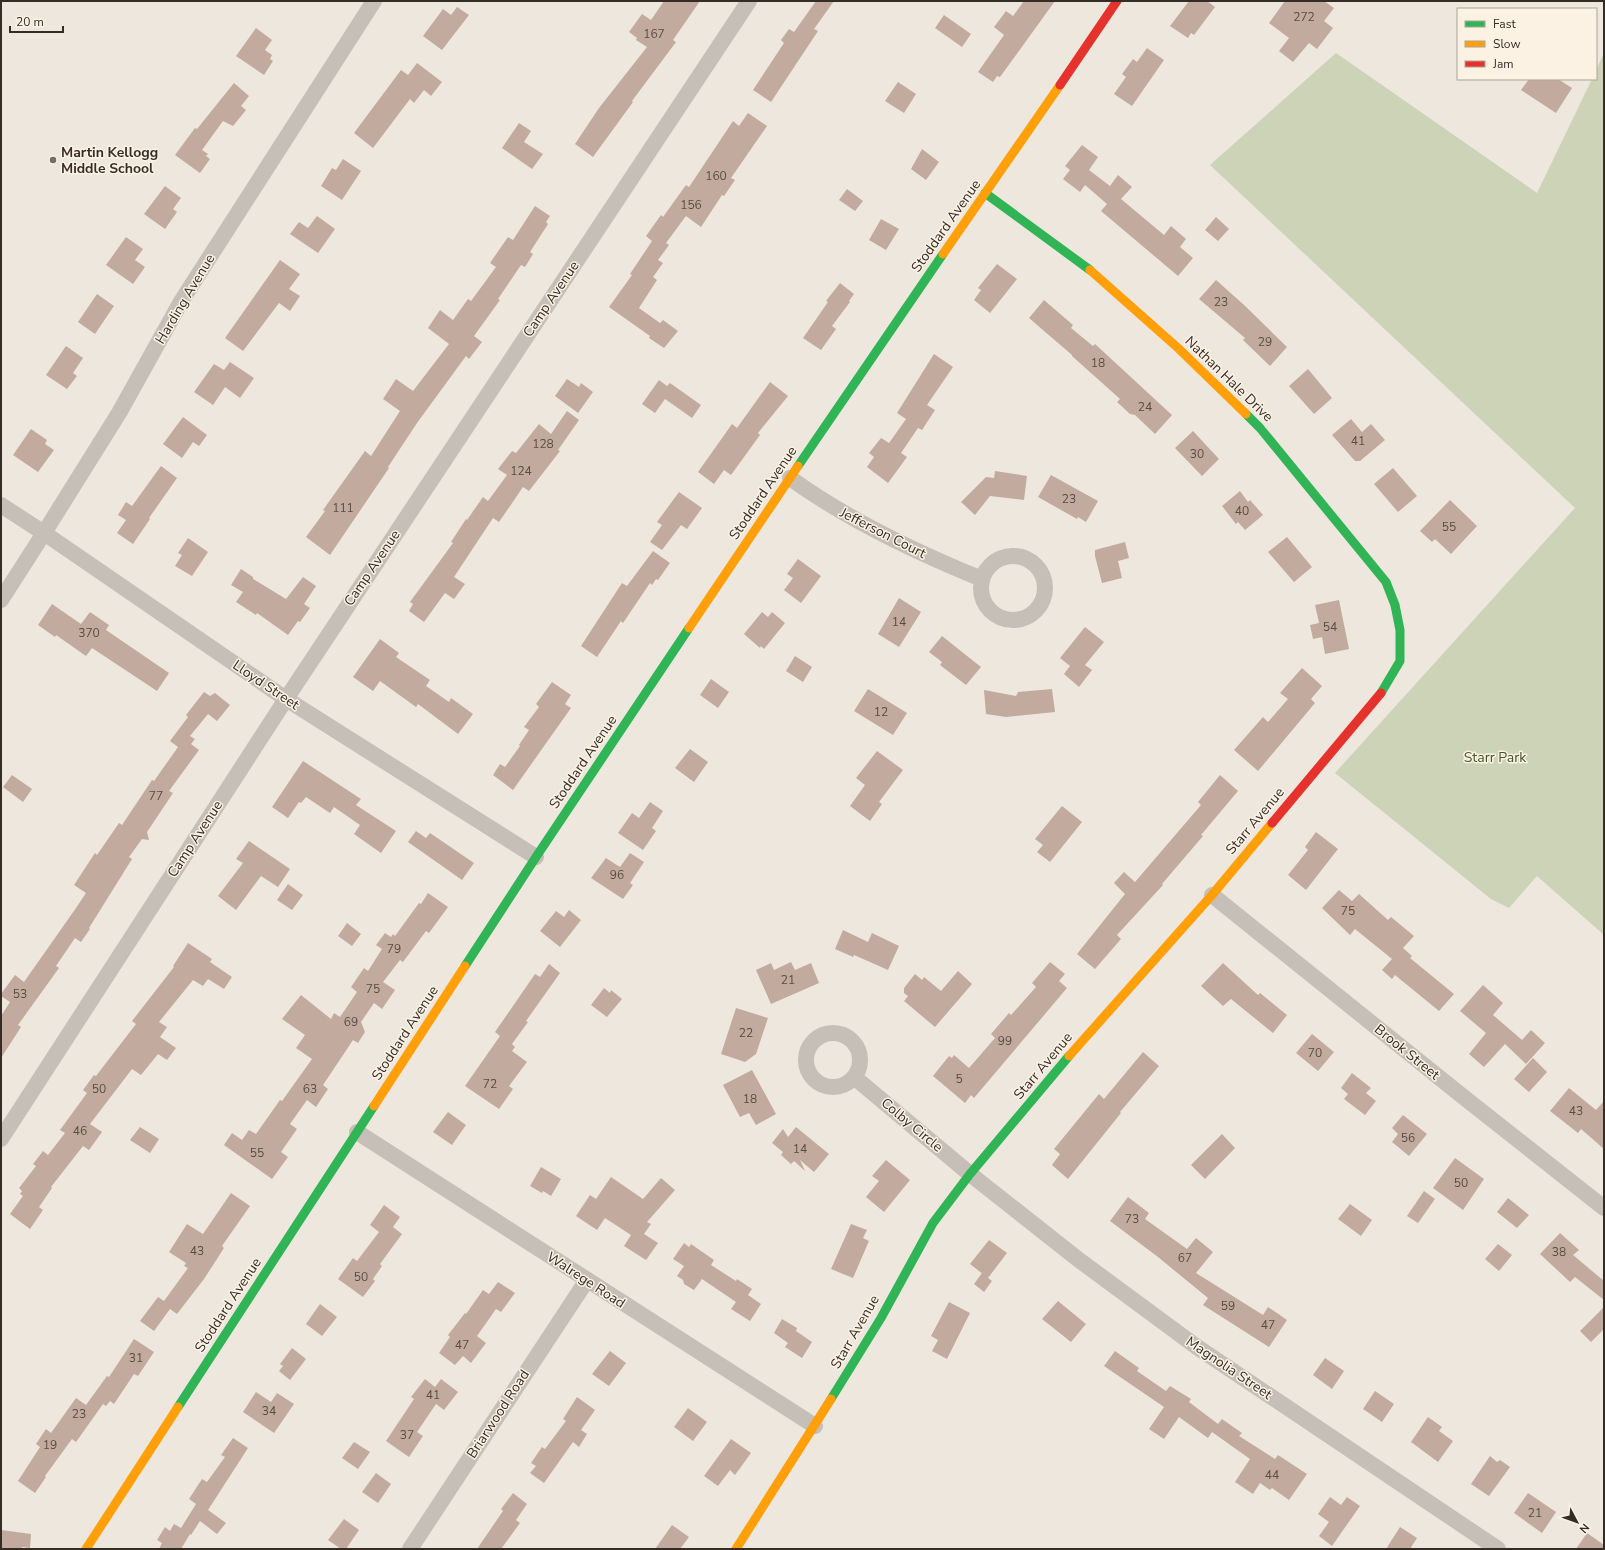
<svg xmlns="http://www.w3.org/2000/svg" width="1605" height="1550" viewBox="0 0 1605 1550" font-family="'Nunito Sans',sans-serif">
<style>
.green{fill:#ccd3b7}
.building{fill:#c2ab9e}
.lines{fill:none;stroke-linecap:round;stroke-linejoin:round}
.street{stroke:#c6bfb7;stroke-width:16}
.fast{stroke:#30b455;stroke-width:9}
.slow{stroke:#ff9f0a;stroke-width:9}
.jam{stroke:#e5322d;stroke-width:9}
.poi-dot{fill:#766d66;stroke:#fbf2e4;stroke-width:1.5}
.labels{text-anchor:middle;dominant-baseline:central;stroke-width:3;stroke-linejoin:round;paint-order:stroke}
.number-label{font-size:12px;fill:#594c44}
.poi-label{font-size:14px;font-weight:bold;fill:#362c26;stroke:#fbf2e4;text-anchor:start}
.street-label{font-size:14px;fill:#362c26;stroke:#fbf2e4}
.park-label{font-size:14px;fill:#425627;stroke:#fbf2e4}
</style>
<rect width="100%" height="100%" fill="#ede7de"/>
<path class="green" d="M1336,53L1537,193L1592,79H1596V70L1604,53V935L1537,876L1509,908L1491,899L1335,773L1575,508L1210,165Z"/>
<path class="building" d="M664,1H700L673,40L676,42L632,101L633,102L593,157L575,144L599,108L647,47L636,40L637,38L629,32L642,14L651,20Z
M816,1H834L814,29L818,31L771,102L753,90L784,43L781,40L789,29L794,32Z
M1024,1H1055L1000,77L997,76L993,82L978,72L1004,35L994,27L1006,11L1013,16Z
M1189,1H1207L1215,7L1194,35L1191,33L1188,38L1170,26Z
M1285,1H1324L1334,8L1324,21L1333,28L1317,49L1309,43L1293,62L1279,51L1289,38L1269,23Z
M457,7L469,15L442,50L423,36L443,9L451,15Z
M944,15L971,34L962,47L935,28Z
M256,28L272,40L265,50L272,55L270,59L273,61L264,75L236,56Z
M1147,48L1164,60L1132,106L1114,94L1126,77L1122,74L1133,59L1137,62Z
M417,63L442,82L431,96L424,90L414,103L410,99L373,148L354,133L401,70L408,75Z
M1529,79H1558L1572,88L1556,113L1521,90Z
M898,82L916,94L904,113L885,101Z
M234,83L249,96L241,106L246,110L233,126L223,121L202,150L208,154L206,156L210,159L200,173L175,155L195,128L197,129Z
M748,113L767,126L731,178L735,180L724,196L722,195L701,227L686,216L666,243L669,245L658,260L663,263L653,277L657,280L639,308L660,323L663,320L678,331L664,348L649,338L650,336L609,307L632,275L630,274L652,241L646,236L661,215L663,217L686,185L689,187L733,121L739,126Z
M519,123L531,131L524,142L543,154L532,169L502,148Z
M1082,145L1098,157L1089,170L1110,186L1118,175L1132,187L1121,199L1164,235L1171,226L1186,239L1180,247L1193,258L1178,276L1101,211L1107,204L1085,185L1080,192L1063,179L1070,170L1065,166Z
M922,149L939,162L926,180L911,169Z
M343,159L361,171L342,200L321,186L332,168L336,170Z
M165,186L181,198L173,209L177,212L165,229L144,214Z
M847,189L863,201L855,211L839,200Z
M535,206L550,216L546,222L548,224L530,252L533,254L525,267L521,265L498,299L500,300L474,336L482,342L469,359L466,356L417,423L388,467L389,468L330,555L306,537L325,511L323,510L365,451L371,456L400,411L383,399L396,379L413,391L449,344L428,328L440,310L453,320L468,299L471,301L496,267L490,263L508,237L513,240Z
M317,216L335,229L318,253L290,234L299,222L308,228Z
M1216,217L1229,229L1218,241L1205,230Z
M881,219L899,229L886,250L869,240Z
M126,237L143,249L135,260L145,267L133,284L106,265Z
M280,260L300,274L289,289L300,296L290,311L279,303L243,351L225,338Z
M997,264L1017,279L990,313L974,300L981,290L978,288Z
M1216,280L1243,304L1287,347L1270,366L1243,340L1245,338L1199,299Z
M840,283L854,294L849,301L850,302L832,326L836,329L821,350L803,338L828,302L826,301Z
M97,294L114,306L95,334L78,322Z
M1044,300L1073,325L1071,328L1093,346L1095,344L1172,415L1155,434L1135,415L1130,414L1117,402L1120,399L1072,356V355L1029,318Z
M66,346L83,358L73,373L77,376L67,389L46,375Z
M934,354L953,367L927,405L935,410L922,430L918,428L901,453L907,457L888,483L867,467L874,457L869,453L881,438L889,443L906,419L897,413Z
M230,362L254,378L240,398L225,387L213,405L194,392L214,364L224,370Z
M1308,369L1332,398L1314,414L1289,386Z
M567,379L579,387L581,383L593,392L578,413L555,396Z
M659,380L667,386L670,383L701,405L692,418L665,399L655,413L642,404Z
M770,382L788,396L758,433L760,435L731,475L724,470L714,484L698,472L732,424L737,428Z
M567,411L579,420L558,450L560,451L529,491L523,487L499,522L493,518L454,577L465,584L454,599L445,593L424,622L409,611L413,604L410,602L453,543L451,542L466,519L467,520L483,497L488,501L507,475L498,469L512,451L516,453L539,424L551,434Z
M183,417L207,435L199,446L193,442L182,458L163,444Z
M1351,419L1362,432L1371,424L1385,440L1360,461H1355L1332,435Z
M31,429L47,440L45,444L54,450L38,472L13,455Z
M1193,431L1219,459L1202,476L1175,448Z
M161,466L177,478L149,518L150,519L133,544L117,533L126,520L118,515L126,502L132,506Z
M1393,468L1417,496L1398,512L1374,484Z
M995,471L1027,476L1024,500L990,496L975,515L961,502L986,477L994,478Z
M1051,475L1098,501L1086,522L1078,517L1077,519L1038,497Z
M1240,491L1248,502L1250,500L1263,515L1245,530L1238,522L1236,524L1222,506Z
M679,492L702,508L687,529L681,525L662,550L650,542L662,525L657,522Z
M1450,500L1477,526L1451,554L1435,539L1432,542L1420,531Z
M1287,537L1312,567L1294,582L1268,552Z
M188,538L208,552L192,576L175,566L182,555L178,553Z
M1125,542L1129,558L1118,561L1122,578L1102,583L1095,556V550Z
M653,551L670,563L658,580L656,579L652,585L650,583L623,623L621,621L597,657L581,646L622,583L627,586Z
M798,559L821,576L801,603L784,590L793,578L787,574Z
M241,569L253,577V579L286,599L303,577L316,586L304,604L310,608L300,622L298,621L288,635L257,613L256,615L236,602L243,592L231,585Z
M899,598L921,612L899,647L878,634Z
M1339,600L1349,649L1325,654L1322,637L1313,639L1310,625L1319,623L1315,605Z
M52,604L81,624L90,612L109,625L106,630L169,673L157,691L92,648L86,656L56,635L55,637L38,625Z
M762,612L768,617L772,612L785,623L764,649L761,646L760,648L744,634Z
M1085,627L1104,642L1085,665L1092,670L1079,687L1064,674L1070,666L1060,658Z
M942,636L981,667L966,685L940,665L942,662L929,652Z
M380,639L399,653L396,657L430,680L426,686L449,702L451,698L473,714L458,734L418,704L416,707L380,681L373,691L353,677Z
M795,656L812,667L803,682L786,671Z
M1302,668L1322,686L1311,699L1315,703L1258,771L1234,750L1263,717L1268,722L1288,699L1280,693Z
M711,679L729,692L718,708L700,695Z
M552,682L571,695L565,704L571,708L513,790L493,775L500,764L505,767L520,746L519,745L529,730L524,727L539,707L536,704Z
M868,689L907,713L893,735L854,711Z
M1052,689L1055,712L1006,717L986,714L984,690L1016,696L1018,692Z
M204,692L210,696L215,693L230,705L217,721L208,714L190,736L195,739L191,744L199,750L169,791L173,793L147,832L149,840L142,839L129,857L132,859L89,928L90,929L81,942L75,938L56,966L59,968L18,1025L21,1027L1,1058V1016L10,1002L1,996V994L15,975L24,982L76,908L86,893L74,885L95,853L97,855L119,823L122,825L152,780L154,781L178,747L170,741L188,717L186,715Z
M690,749L708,762L694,782L675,768Z
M877,751L903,770L879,802L882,804L870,821L850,806L865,785L856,778Z
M303,761L361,799L356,805L396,831L381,853L354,834L360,825L334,807L330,813L306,797L301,803L299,802L288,818L272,807Z
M12,775L32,789L23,802L3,787Z
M1220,775L1238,791L1201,835L1203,836L1162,884L1163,885L1117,935L1121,939L1095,969L1077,954L1125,894L1114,883L1124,872L1135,882L1201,805L1198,802Z
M650,802L663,811L652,828L656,831L643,850L618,833L632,813L639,818Z
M1062,806L1082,822L1050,862L1037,852L1043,845L1035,839Z
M416,831L426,838L430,833L474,863L462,880L408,842Z
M1316,832L1338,849L1306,890L1288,875L1308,850L1305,847Z
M249,841L290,869L278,887L261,876L236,910L218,896L243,863L236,859Z
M630,853L644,862L630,883L633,885L623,899L591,878L606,858L620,867Z
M288,884L303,895L292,910L277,900Z
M1339,890L1352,901L1359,894L1388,920L1391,917L1414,936L1403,948L1412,956L1410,958L1454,994L1439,1011L1395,975L1392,979L1382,970L1392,959L1355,929L1350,935L1322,908Z
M428,893L448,907L429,933L426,931L403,962L400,960L383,982L395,990L382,1009L374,1003L361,1022L365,1032L358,1043L353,1040L323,1085L328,1089L316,1107L307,1100L290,1124L297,1129L281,1152L288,1157L272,1179L224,1145L232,1133L242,1140L249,1130L256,1134L280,1100L282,1101L312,1059L296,1048L305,1035L282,1019L301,995L331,1019L334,1013L340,1017L357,992L351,987L364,968L368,971L382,949L376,945L385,933L391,937L393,934L395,936L419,903L421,904Z
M569,910L581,920L560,947L540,931L556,911L564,917Z
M347,923L361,934L352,946L338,936Z
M843,930L868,942L872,933L899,946L888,970L854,955L853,957L835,949Z
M188,943L212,959L210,962L232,977L224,989L208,979L203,986L193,980L159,1022L167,1027L160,1037L176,1048L167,1060L158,1054L141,1075L132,1069L90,1124L102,1132L89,1150L83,1146L51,1187L52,1188L39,1207L43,1210L30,1229L10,1214L23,1196L20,1194L22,1191L19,1188L36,1166L33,1164L43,1151L48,1155L65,1133L60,1130L87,1093L83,1090L94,1075L96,1076L136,1024L132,1021L174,967L173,966Z
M791,962L795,970L811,963L819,983L771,1004L756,970L771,963L774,970Z
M1050,962L1065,974L1059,981L1067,988L974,1098L971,1095L965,1103L933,1076L949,1056L952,1058L954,1055L969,1068L995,1038L991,1034L1009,1013L1011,1015L1036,987L1032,983Z
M1223,963L1258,995L1260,993L1287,1015L1273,1033L1231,999L1223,1006L1201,986Z
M549,964L560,973L526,1021L528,1022L512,1044L515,1047L512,1051L527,1062L509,1086L513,1089L499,1109L465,1086L500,1036L495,1032L535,974L540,977Z
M958,971L972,984L935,1027L904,1001L908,996L904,993V988L915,974L922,980L924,977L941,991Z
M1483,985L1503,1003L1493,1015L1522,1040L1531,1030L1545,1043L1526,1064L1505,1044L1484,1067L1469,1054L1486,1033L1460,1011Z
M604,988L610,993L611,990L622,999L607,1017L591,1005Z
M736,1008L768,1018L756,1054L745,1062L721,1054Z
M1312,1034L1334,1052L1318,1071L1296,1053Z
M1143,1052L1159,1066L1120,1112L1121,1113L1068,1179L1052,1165L1060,1154L1054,1149L1099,1094L1104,1099Z
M1533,1058L1547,1072L1529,1092L1514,1079Z
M752,1070L776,1114L756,1125L749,1113L740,1117L723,1085Z
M1352,1073L1371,1088L1366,1093L1376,1101L1365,1115L1344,1099L1348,1094L1341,1088Z
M1569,1088L1596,1110L1604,1101V1149L1581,1129L1578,1133L1550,1111Z
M448,1112L466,1125L452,1145L433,1132Z
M1403,1115L1427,1134L1409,1156L1392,1142L1398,1134L1392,1128Z
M140,1127L159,1139L150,1153L130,1140Z
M796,1127L829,1154L814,1172L800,1160L805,1171L794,1161L791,1164L781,1155L783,1152L772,1143L783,1129L788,1137Z
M1222,1134L1235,1148L1205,1179L1191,1165Z
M1455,1158L1484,1179L1463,1210L1433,1188Z
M886,1160L910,1180L884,1212L866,1197L879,1181L872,1176Z
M541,1167L561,1179L551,1196L543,1191L542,1193L530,1186Z
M611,1177L643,1199L661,1178L675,1190L647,1222L651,1224L644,1234L658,1243L646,1260L624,1246L631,1235L605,1218L597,1230L576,1216L590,1195L596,1199Z
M1424,1191L1435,1199L1418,1223L1407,1216Z
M231,1193L250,1206L222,1246L224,1248L204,1279L177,1314L170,1309L154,1331L140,1321L158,1297L164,1301L188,1268L184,1266L186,1263L169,1252L187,1224L203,1234Z
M1128,1197L1149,1213L1145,1219L1187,1249L1196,1238L1213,1252L1196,1273L1263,1315L1268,1307L1287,1320L1269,1347L1203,1305L1208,1298L1158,1257L1110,1221Z
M1508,1198L1529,1215L1517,1228L1497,1212Z
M1350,1204L1372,1220L1361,1236L1338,1219Z
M384,1205L400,1217L393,1227L402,1234L380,1264L382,1266L373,1279L375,1281L363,1297L338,1279L353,1258L357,1261L379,1232L370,1225Z
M851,1224L867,1230L863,1238L869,1241L853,1278L831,1269Z
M1560,1233L1579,1250L1573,1255L1604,1281V1300L1575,1277L1570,1282L1540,1254Z
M989,1240L1007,1253L988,1278L970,1264Z
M684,1243L689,1247L691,1244L714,1260L711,1265L736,1281L737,1279L752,1289L748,1295L761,1304L750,1321L731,1309L736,1302L702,1279L694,1290L684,1284L683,1280L677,1276L684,1266L673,1259Z
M1498,1244L1512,1255L1499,1271L1485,1259Z
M982,1273L992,1281L984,1292L974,1284Z
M498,1282L515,1293L501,1312L496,1309L477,1336L486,1343L471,1363L463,1356L455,1365L439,1353L450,1337L448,1335L465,1313L466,1314L483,1290L489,1294Z
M1058,1301L1086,1324L1071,1342L1042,1319Z
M949,1302L970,1313L947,1359L932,1351L938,1340L931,1336Z
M320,1304L337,1317L322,1336L306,1324Z
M1604,1307V1329L1591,1342L1580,1331Z
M782,1319L797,1328L796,1331L812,1342L802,1358L785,1347L788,1343L774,1333Z
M134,1339L154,1352L138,1376L134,1374L114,1404L110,1401L106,1406L103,1404L76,1442L72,1439L45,1476L46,1477L35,1493L18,1481L40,1447L36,1444L46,1429L51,1433L76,1398L86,1405L107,1376L109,1377Z
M292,1348L306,1359L290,1380L279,1371L283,1366L280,1364Z
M610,1351L626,1363L609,1386L592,1374Z
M1115,1351L1139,1368L1137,1371L1166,1391L1170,1386L1191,1399L1189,1402L1218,1424L1222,1419L1242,1433L1239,1436L1275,1459L1278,1455L1307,1474L1289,1500L1272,1488L1270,1490L1260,1483L1253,1494L1235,1482L1250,1459L1212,1432L1208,1438L1179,1417L1164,1439L1149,1429L1164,1407L1104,1366Z
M1325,1358L1344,1371L1332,1389L1313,1375Z
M425,1379L435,1387L441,1379L458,1392L444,1410L436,1404L417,1432L423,1436L409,1457L386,1441L414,1399L411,1397Z
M1375,1391L1394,1404L1382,1422L1363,1409Z
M256,1392L271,1402L277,1393L294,1404L274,1433L243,1412Z
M577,1397L595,1410L581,1430L587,1434L579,1447L573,1442L544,1483L530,1473L536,1466L531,1463L542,1447L545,1449L566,1421L563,1419Z
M688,1408L707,1422L693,1441L674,1427Z
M1428,1417L1442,1427L1439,1431L1453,1441L1438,1462L1411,1442Z
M233,1438L248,1448L208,1510L226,1523L217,1534L200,1521L191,1535L190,1534L181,1549H159L162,1543L157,1540L165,1527L170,1531L174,1524L181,1528L196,1504L189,1499L202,1479L207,1482L225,1457L221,1455Z
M731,1439L751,1453L735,1475L730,1470L718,1486L704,1476Z
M354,1442L370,1452L358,1469L342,1458Z
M1490,1456L1497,1462L1500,1460L1510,1467L1489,1496L1471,1484Z
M376,1473L391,1484L378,1503L362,1492Z
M513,1493L527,1504L516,1520L520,1523L501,1549H477L503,1511L501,1509Z
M1528,1493L1556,1512L1542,1533L1514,1513Z
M1330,1497L1341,1505L1347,1497L1360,1506L1332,1546L1319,1536L1329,1522L1318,1514Z
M344,1519L359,1530L346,1549H341L328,1540Z
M672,1525L689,1537L680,1549H655Z
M1400,1527L1417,1538L1410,1549H1386Z
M1,1530L31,1534L30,1548L22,1547V1549H1Z
M1587,1533L1604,1545V1549H1576Z"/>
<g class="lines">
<path class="street" d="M790,478C848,520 915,552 982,579
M1,505L44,533L286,699L536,857
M981 588a32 32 0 1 1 64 0a32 32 0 1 1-64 0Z
M1,600L44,533L119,413L182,300L374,1
M1212,895L1461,1095L1604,1208
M806 1060a27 27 0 1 1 54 0a27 27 0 1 1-54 0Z
M854,1077L970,1174L1079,1260L1197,1347L1498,1549
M357,1132L815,1426
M1,1139L286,699L749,1
M410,1549L587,1280"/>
<path class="fast" d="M985,193L1090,270
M1246,414L1260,428L1386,582L1395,605L1400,630V661L1381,693
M798,466L943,254
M465,966L536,857L689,628
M831,1399L881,1318L933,1223L970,1174L1069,1056
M178,1407L374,1106"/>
<path class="slow" d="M943,254L1060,85
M1090,270L1178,348L1246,414
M689,628L798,466
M1069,1056L1212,895L1272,823
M374,1106L465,966
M86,1549L178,1407
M736,1549L831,1399"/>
<path class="jam" d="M1060,85L1117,1
M1272,823L1381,693"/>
</g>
<circle class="poi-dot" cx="53" cy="160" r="4"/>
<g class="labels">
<g class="number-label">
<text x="1304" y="17">272</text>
<text x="654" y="34">167</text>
<text x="716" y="176">160</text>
<text x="691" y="205">156</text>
<text x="1221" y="302">23</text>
<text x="1265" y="342">29</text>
<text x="1098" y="363">18</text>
<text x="1145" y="407">24</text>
<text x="1358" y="441">41</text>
<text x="543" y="444">128</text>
<text x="1197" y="454">30</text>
<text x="521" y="471">124</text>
<text x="1069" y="499">23</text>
<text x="343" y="508">111</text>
<text x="1242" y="511">40</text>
<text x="1449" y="527">55</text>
<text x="899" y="622">14</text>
<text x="1330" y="627">54</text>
<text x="89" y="633">370</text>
<text x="881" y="712">12</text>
<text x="156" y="796">77</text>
<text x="617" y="875">96</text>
<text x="1348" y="911">75</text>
<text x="394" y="949">79</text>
<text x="788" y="980">21</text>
<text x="373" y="989">75</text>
<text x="20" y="994">53</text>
<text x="351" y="1022">69</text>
<text x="746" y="1033">22</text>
<text x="1005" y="1041">99</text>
<text x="1315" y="1053">70</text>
<text x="959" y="1079">5</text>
<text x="490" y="1084">72</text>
<text x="99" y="1089">50</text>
<text x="310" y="1089">63</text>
<text x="750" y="1099">18</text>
<text x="1576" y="1111">43</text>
<text x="80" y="1131">46</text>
<text x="1408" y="1138">56</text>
<text x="800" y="1149">14</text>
<text x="257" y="1153">55</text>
<text x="1461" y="1183">50</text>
<text x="1132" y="1219">73</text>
<text x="197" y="1251">43</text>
<text x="1559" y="1252">38</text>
<text x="1185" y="1258">67</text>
<text x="361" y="1277">50</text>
<text x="1228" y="1306">59</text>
<text x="1268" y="1325">47</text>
<text x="462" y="1345">47</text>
<text x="136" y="1358">31</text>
<text x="433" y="1395">41</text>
<text x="269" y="1411">34</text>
<text x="79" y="1414">23</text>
<text x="407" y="1435">37</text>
<text x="50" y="1445">19</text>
<text x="1272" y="1475">44</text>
<text x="1535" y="1513">21</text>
</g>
<g class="poi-label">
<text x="61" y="152">Martin Kellogg<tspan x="61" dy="16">Middle School</tspan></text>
</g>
<g class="street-label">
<text transform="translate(946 226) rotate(-55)">Stoddard Avenue</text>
<text transform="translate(185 299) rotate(-59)">Harding Avenue</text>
<text transform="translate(551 299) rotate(-56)">Camp Avenue</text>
<text transform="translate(1229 379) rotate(44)">Nathan Hale Drive</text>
<text transform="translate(763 493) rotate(-56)">Stoddard Avenue</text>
<text transform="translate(883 533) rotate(27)">Jefferson Court</text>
<text transform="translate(372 568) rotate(-56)">Camp Avenue</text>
<text transform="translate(266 685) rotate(34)">Lloyd Street</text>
<text transform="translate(583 762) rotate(-56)">Stoddard Avenue</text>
<text transform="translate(1255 821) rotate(-50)">Starr Avenue</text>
<text transform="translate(195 839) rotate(-57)">Camp Avenue</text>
<text transform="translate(405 1033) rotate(-57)">Stoddard Avenue</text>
<text transform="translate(1407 1052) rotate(39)">Brook Street</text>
<text transform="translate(1043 1066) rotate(-50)">Starr Avenue</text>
<text transform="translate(912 1125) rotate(40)">Colby Circle</text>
<text transform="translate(586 1280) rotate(33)">Walrege Road</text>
<text transform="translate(228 1305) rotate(-57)">Stoddard Avenue</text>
<text transform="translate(855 1332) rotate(-60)">Starr Avenue</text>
<text transform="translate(1229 1368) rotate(34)">Magnolia Street</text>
<text transform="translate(498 1414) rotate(-57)">Briarwood Road</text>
</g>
<g class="park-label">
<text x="1495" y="757">Starr Park</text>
</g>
</g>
<rect width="1605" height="1550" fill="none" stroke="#362c26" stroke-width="4"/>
<rect x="1457" y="8" width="140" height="72" fill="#fbf2e4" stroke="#aca398"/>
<rect x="1465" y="21" width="20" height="6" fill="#30b455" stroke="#aca398"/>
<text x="1493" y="28" font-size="12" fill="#362c26">Fast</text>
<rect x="1465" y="41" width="20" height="6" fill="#ff9f0a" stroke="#aca398"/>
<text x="1493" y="48" font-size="12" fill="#362c26">Slow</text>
<rect x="1465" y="61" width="20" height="6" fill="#e5322d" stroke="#aca398"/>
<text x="1493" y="68" font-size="12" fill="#362c26">Jam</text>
<g transform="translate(1577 1522) rotate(131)" stroke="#fbf2e4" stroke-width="3" paint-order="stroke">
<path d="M0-3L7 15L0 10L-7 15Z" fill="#362c26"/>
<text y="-6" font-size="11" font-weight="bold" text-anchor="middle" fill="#362c26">N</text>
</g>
<path d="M10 26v6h53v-6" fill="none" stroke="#362c26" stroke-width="2"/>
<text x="16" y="26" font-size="12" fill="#362c26" stroke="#fbf2e4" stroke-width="3" paint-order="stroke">20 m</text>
</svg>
